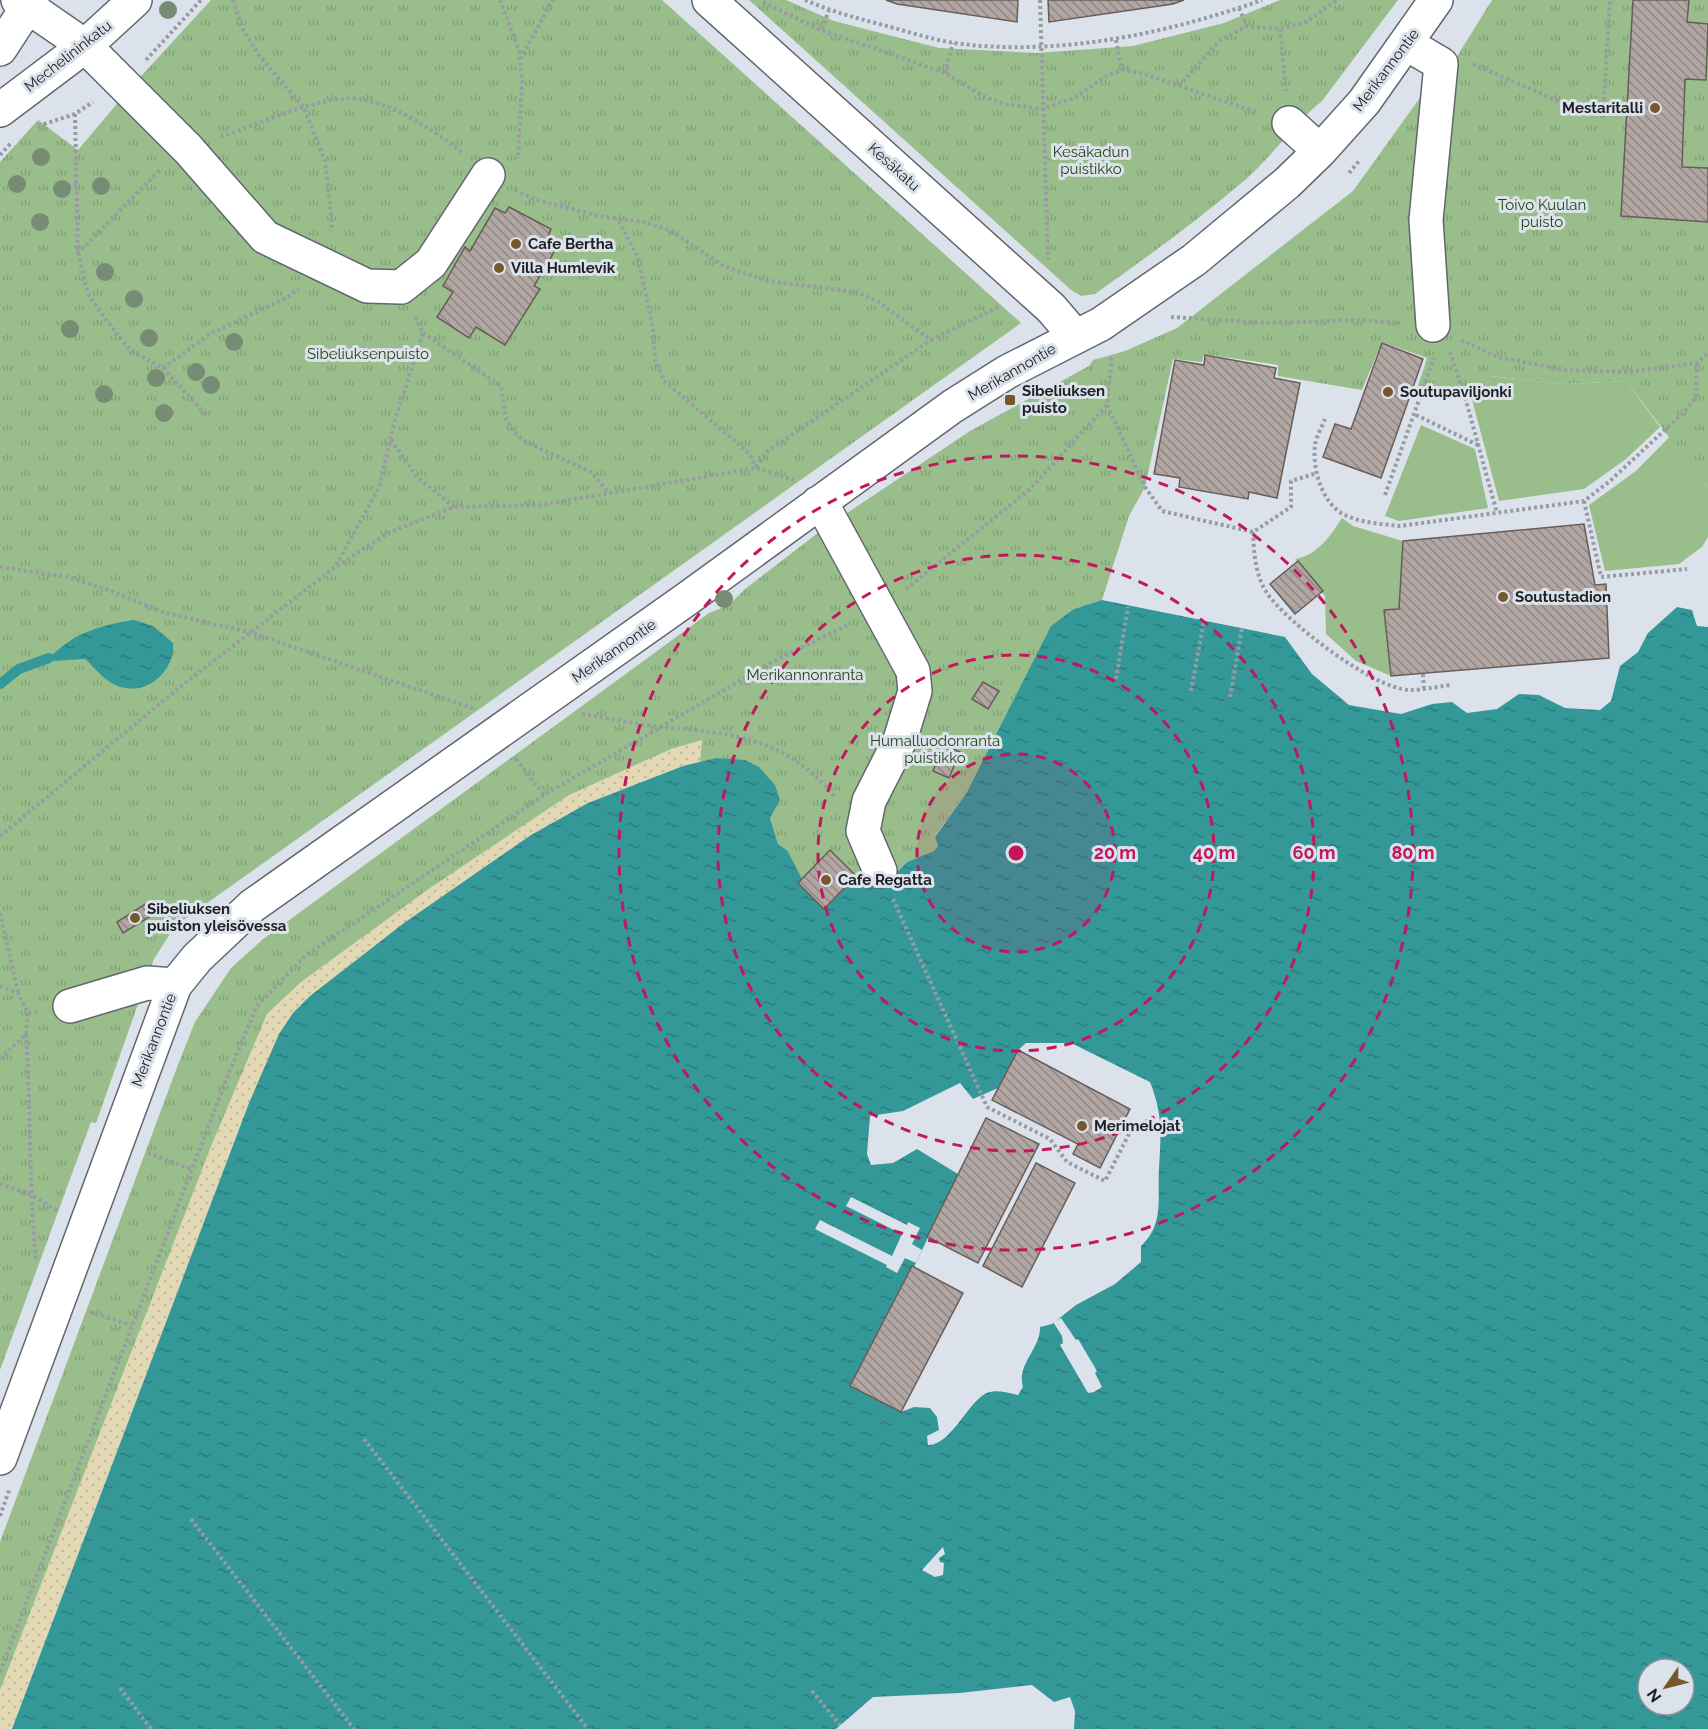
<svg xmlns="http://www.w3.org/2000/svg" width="1708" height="1729" viewBox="0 0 1708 1729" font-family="Raleway,sans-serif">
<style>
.grass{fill:#99bd8b}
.sand{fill:url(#sand-dots)}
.park{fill:url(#park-tufts)}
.water{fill:url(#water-ripples);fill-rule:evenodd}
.pier{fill:#dce2eb}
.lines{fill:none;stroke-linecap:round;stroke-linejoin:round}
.stream{stroke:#349899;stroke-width:10}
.building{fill:url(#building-back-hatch);stroke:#675d5a;stroke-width:1.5}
.minor-casing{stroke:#61676f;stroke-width:36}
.major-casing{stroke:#61676f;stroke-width:36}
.path{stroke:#979ca3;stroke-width:4;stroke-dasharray:3 3;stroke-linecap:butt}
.minor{stroke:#fff;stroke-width:33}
.major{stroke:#fff;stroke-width:33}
.tree{fill:#778c75}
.ring{fill:none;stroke:#c2185b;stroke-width:3;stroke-dasharray:10 8}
.poi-dot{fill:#75582c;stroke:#dce2eb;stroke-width:2}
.labels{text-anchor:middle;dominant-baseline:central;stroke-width:6;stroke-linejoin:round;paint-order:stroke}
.street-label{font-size:15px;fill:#1e2023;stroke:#dce2eb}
.poi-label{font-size:15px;font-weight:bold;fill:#1e2023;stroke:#dce2eb;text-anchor:start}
.park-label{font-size:15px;fill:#244514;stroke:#dce2eb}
.centre{fill:#c2185b;stroke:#dce2eb;stroke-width:3}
.ring-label{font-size:18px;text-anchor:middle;font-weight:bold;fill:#c2185b;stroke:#dce2eb;stroke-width:6;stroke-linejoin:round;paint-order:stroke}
</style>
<defs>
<pattern id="sand-dots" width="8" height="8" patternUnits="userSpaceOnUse" patternTransform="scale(1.5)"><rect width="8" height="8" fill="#e2d8b3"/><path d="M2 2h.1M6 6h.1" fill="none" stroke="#c1b99a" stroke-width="1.8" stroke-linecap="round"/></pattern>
<pattern id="park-tufts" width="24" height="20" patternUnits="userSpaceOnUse" patternTransform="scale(1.5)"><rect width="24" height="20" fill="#99bd8b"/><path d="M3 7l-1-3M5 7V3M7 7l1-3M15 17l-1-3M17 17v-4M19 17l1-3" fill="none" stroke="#83a278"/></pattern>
<pattern id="water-ripples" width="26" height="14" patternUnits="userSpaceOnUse" patternTransform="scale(1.5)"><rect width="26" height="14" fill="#349899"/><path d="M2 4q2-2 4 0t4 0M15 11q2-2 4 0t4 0" fill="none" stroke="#2b7c7c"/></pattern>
<pattern id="building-back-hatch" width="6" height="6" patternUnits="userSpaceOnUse" patternTransform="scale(1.5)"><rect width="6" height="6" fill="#b2a6a3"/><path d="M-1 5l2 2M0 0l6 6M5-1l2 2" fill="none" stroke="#908784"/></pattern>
</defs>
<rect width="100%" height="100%" fill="#dce2eb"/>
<path class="grass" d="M1490,376L1563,384L1626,381L1660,427L1626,459L1584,489L1499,501L1471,396L1490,393Z
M1694,412L1697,473L1708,488V537L1702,547L1679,564L1605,571L1589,505L1636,471Z
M1421,425L1475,449L1488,508L1399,521L1385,516Z
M1342,518L1353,526L1403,541L1399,609L1384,611L1391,676L1356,661L1326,634L1325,596L1295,559C1317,556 1331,535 1342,518Z"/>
<path class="sand" d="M702,740L700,762L683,766L588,803L531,835L404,924L310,996L293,1013L249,1103L12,1729H0V1690L212,1144L267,1014L301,982L430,888L569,795L671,749Z"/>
<path class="park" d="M211,0H662L1021,323L175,926L154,959L96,1123L91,1122L0,1370V162L38,120L78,150L132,86Z
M749,0H786L834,21L939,48L1036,53L1133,46L1224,23L1280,0H1398L1322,101C1293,124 1273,156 1245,180C1197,221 1147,257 1095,294L1081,296L1070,289Z
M1492,0H1708V488L1626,381L1563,384L1491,376L1490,393L1465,397L1415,395L1427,358L1382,342L1362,390L1278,376V365L1204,354L1202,362L1173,359L1145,487L1129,516L1102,600L1074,609L967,792L935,836L938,846L934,851L907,862L895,874L824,909L798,883L787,850L778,844L770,818L779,800L717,758L700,762L702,740L671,749L569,795L430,888L301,982L267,1014L212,1144L0,1690V1542L179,1062L195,1022L231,968L262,940L694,624L709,613L729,605L745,589L823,529L970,431L1089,366L1093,360L1125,351L1177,328L1353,191L1427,88L1451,66Z"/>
<path class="water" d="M1102,600L1285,637L1312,674L1349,705L1401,714L1432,704L1452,702L1467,713L1497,709L1519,694L1539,695L1565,708L1600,710L1611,701L1620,666L1638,652L1648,633L1677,607L1692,610L1697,626L1708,627V1729H1074L1075,1711L1070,1697L1054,1702L1032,1685L960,1693L873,1697L836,1729H12L249,1103L279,1034L293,1013L310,996L404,923L531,835L588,803L683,766L716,758L745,760L759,767L775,785L780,800L770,818L778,844L787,850L802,879L798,883L825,908L851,881L866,888L895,874L907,862L934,851L938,846L935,837L967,792L1051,626L1074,609ZM1026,1043H1071L1150,1082C1163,1115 1161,1134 1159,1168C1157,1196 1165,1224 1141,1246V1262L1115,1284L1076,1305L1052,1324L1040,1327C1041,1348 1016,1365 1023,1387L1018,1395C1009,1393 998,1390 990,1392C971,1395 952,1446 928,1445L927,1436L939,1430L937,1417L930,1408L914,1407L901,1412L850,1385L916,1263L958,1174L917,1149L893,1163L871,1165L867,1154L870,1116L903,1111L960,1083L973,1099L998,1088L1018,1050ZM943,1547L945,1554L939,1558L940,1562L944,1563L943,1575L935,1577L922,1570ZM1648,1669H1684V1705H1648Z
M134,620L153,626L173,643C176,667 151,693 126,688C108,686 97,670 85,659L54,661L49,658C74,633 100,625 134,620Z"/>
<path class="pier" d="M851,1197L907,1225L908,1222L920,1228L912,1244L922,1250L916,1263L905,1258L897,1273L886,1267L887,1265L815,1229L820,1220L892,1256L902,1234L846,1206Z
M1061,1318L1076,1340L1078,1339L1097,1371L1095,1373L1102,1387L1094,1392L1088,1393L1060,1345L1063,1343L1062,1336L1053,1322Z"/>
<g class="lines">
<path class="stream" d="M0,684L19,669L49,658"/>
</g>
<path class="building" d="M886,0H1018L1017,22L897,4Z
M1048,0H1184L1173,4L1049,22Z
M1633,0H1689L1687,22L1708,24L1706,80L1685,79L1682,167L1708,168V222L1621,216Z
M509,207L551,229L548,236L560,242L534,286L540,289L505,345L476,327L469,338L437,317L453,292L443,286L465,247L470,251L495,208L505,213Z
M1382,343L1423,359L1381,478L1323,457L1335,424L1351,429Z
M1205,355L1276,368L1274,378L1300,383L1277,498L1249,492L1248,499L1179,487L1180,478L1154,474L1175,360L1204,365Z
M1584,524L1595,585L1606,584L1609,658L1391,676L1384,610L1399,609L1403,541Z
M1298,561L1323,591L1295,614L1270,584Z
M983,682L999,691L988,709L972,699Z
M944,745L960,752L949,778L933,771Z
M830,850L856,876L824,909L798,883Z
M147,903L154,914L123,933L117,922Z
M1018,1050L1130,1109L1100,1168L1073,1154L1078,1144L992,1100Z
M986,1118L1039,1144L978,1263L927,1237Z
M1036,1163L1075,1183L1022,1287L983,1266Z
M912,1266L963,1293L901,1412L850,1386Z"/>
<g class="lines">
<defs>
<path id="minor" d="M18,0L85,46L188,149L265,237L367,286L401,287L431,263L488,175
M709,0L1051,308L1075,336
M1407,44L1441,64L1426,220L1433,325
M1289,123L1320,151
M818,503L829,517L913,671L915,691L900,740L869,801L863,831L880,871
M70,1006L147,983L175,985
M0,1458L175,985L197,958L252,906L684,601L953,406L1007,372L1101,324L1194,260L1287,183L1320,151L1364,102L1436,0"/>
<path id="major" d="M0,49L32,0
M0,110L85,46L135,0"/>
</defs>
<use href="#minor" class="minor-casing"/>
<use href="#major" class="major-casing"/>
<path class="path" d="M233,0L242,28L258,54L304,108L325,161L332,224L330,231
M500,0L519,50L522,82L518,159
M805,0C830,11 856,18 883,25C906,31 930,39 954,43C1056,57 1166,34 1262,0
M1040,0L1048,260
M763,2L821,30L945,73L985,97L1004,104L1043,109L1076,97L1106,76L1122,70L1141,73L1259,113
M1239,8L1247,26
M822,29L829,10
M1280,29L1286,91
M1116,40L1122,70
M520,59L553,0
M146,60L201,0
M1473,64L1556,100L1603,116L1610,0
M945,73L953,43
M1179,86L1220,40L1247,26L1280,29L1306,22L1337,0
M75,114L78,253L162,168
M38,126L75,114L93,102
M221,137C256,125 322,94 358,99C396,104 433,130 463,153
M0,155L12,142
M1349,173L1359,161
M68,186L77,183
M515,190L536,200L604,217L645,222L671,231L724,266L768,281L856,292L877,301L931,340L1000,306
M619,221L638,258L653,329L655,359L664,381L750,454L756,468
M78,253L88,294L104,317L130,350L163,368L210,334L286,298L299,289
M1171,317L1268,323L1357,320L1400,323
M423,333L501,386L506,419L513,431L526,442L591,472L609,493
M1461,340L1498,357L1566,370L1629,372L1697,363L1708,353
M1450,352L1465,397L1497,513
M163,368L208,417
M1107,405L1145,487L1162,511L1253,532L1291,507V481L1317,473
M1416,415L1478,445
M1325,419C1322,427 1316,437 1315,445C1312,469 1322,504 1345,515C1362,523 1382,524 1400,526L1584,501L1610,481L1683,413L1696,397L1697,363
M391,440L417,477L454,507
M756,467L768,451L931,340
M1385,495L1434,358
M1584,501L1601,577L1687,569
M1253,532C1254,553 1255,575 1267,593C1286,622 1374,689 1409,690C1422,690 1436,687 1450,685
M336,565L379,488L395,420L423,333L415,316
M0,567L68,577L111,591L162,612L252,633L475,709
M906,589L1029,490L1107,405L1112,355
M1423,674L1424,688
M1116,679L1128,607
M1191,691L1204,621
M1230,697L1242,628
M582,714C608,718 634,724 660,727C733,733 784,737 835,797
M516,759L544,795
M0,836L185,683L334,568L390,532L454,507L541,505L756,468L794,480
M893,899L987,1107L1050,1139L1067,1162L1105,1181L1130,1132
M0,913L18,992
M0,986L18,993L28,1013L39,1011
M26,1034C31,1110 29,1185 36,1261
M0,1059L26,1034L28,1013
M148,1153L191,1169
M0,1184L30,1194L58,1211
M90,1312L131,1325
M364,1439L588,1729
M0,1516L10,1488
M191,1519L354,1729
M0,1672L228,1075L257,1006L305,956L544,795L772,662L850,624
M120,1688L151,1729
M812,1691L840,1725"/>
<use href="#minor" class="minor"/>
<use href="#major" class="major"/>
</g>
<g class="tree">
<circle cx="168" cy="10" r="9"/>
<circle cx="41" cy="157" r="9"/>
<circle cx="17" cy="184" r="9"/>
<circle cx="101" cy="186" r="9"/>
<circle cx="62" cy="189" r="9"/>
<circle cx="40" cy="222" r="9"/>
<circle cx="105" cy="272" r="9"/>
<circle cx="134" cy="299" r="9"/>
<circle cx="70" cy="329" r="9"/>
<circle cx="149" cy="338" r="9"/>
<circle cx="234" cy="342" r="9"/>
<circle cx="196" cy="372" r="9"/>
<circle cx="156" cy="378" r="9"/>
<circle cx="211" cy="385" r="9"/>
<circle cx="104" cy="394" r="9"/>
<circle cx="164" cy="413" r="9"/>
<circle cx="724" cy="599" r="9"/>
</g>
<circle cx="1016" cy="853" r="99" fill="#c2185b" fill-opacity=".12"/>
<g class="ring">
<circle cx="1016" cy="853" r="99"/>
<circle cx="1016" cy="853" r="198"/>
<circle cx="1016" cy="853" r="298"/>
<circle cx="1016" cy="853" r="397"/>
</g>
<g class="poi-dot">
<circle cx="1655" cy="108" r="6"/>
<circle cx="516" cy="244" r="6"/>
<circle cx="499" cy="268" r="6"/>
<circle cx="1388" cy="392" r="6"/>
<rect x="1004" y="394" width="12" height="12" rx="3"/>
<circle cx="1503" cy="597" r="6"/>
<circle cx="826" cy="880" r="6"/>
<circle cx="135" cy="918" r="6"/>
<circle cx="1082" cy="1126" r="6"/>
</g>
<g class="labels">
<g class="street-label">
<text transform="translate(68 56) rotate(-38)">Mechelininkatu</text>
<text transform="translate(1386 70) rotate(-53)">Merikannontie</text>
<text transform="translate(894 167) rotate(42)">Kesäkatu</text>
<text transform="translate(1012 372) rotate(-30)">Merikannontie</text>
<text transform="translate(614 651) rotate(-35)">Merikannontie</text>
<text transform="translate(154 1040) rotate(-69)">Merikannontie</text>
</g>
<g class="poi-label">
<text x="1643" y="108" text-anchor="end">Mestaritalli</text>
<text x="528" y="244">Cafe Bertha</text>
<text x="511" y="268">Villa Humlevik</text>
<text x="1022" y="391">Sibeliuksen<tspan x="1022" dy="17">puisto</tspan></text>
<text x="1400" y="392">Soutupaviljonki</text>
<text x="1515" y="597">Soutustadion</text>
<text x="838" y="880">Cafe Regatta</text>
<text x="147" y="909">Sibeliuksen<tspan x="147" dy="17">puiston yleisövessa</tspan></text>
<text x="1094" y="1126">Merimelojat</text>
</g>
<g class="park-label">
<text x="1091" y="152">Kesäkadun<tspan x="1091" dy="17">puistikko</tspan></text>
<text x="1542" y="205">Toivo Kuulan<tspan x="1542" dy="17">puisto</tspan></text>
<text x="368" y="354">Sibeliuksenpuisto</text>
<text x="805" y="675">Merikannonranta</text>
<text x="935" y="741">Humalluodonranta<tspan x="935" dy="17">puistikko</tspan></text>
</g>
</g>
<circle cx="1016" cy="853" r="9" class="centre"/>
<g class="ring-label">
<text x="1115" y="859">20 m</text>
<text x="1214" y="859">40 m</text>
<text x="1314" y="859">60 m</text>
<text x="1413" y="859">80 m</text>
</g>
<g transform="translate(1666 1687) rotate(235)"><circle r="28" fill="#dce2eb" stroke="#90949b" stroke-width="1.5"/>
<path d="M0-4.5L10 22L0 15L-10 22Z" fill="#75582c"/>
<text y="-9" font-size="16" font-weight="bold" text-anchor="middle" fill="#1e2023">N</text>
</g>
</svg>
